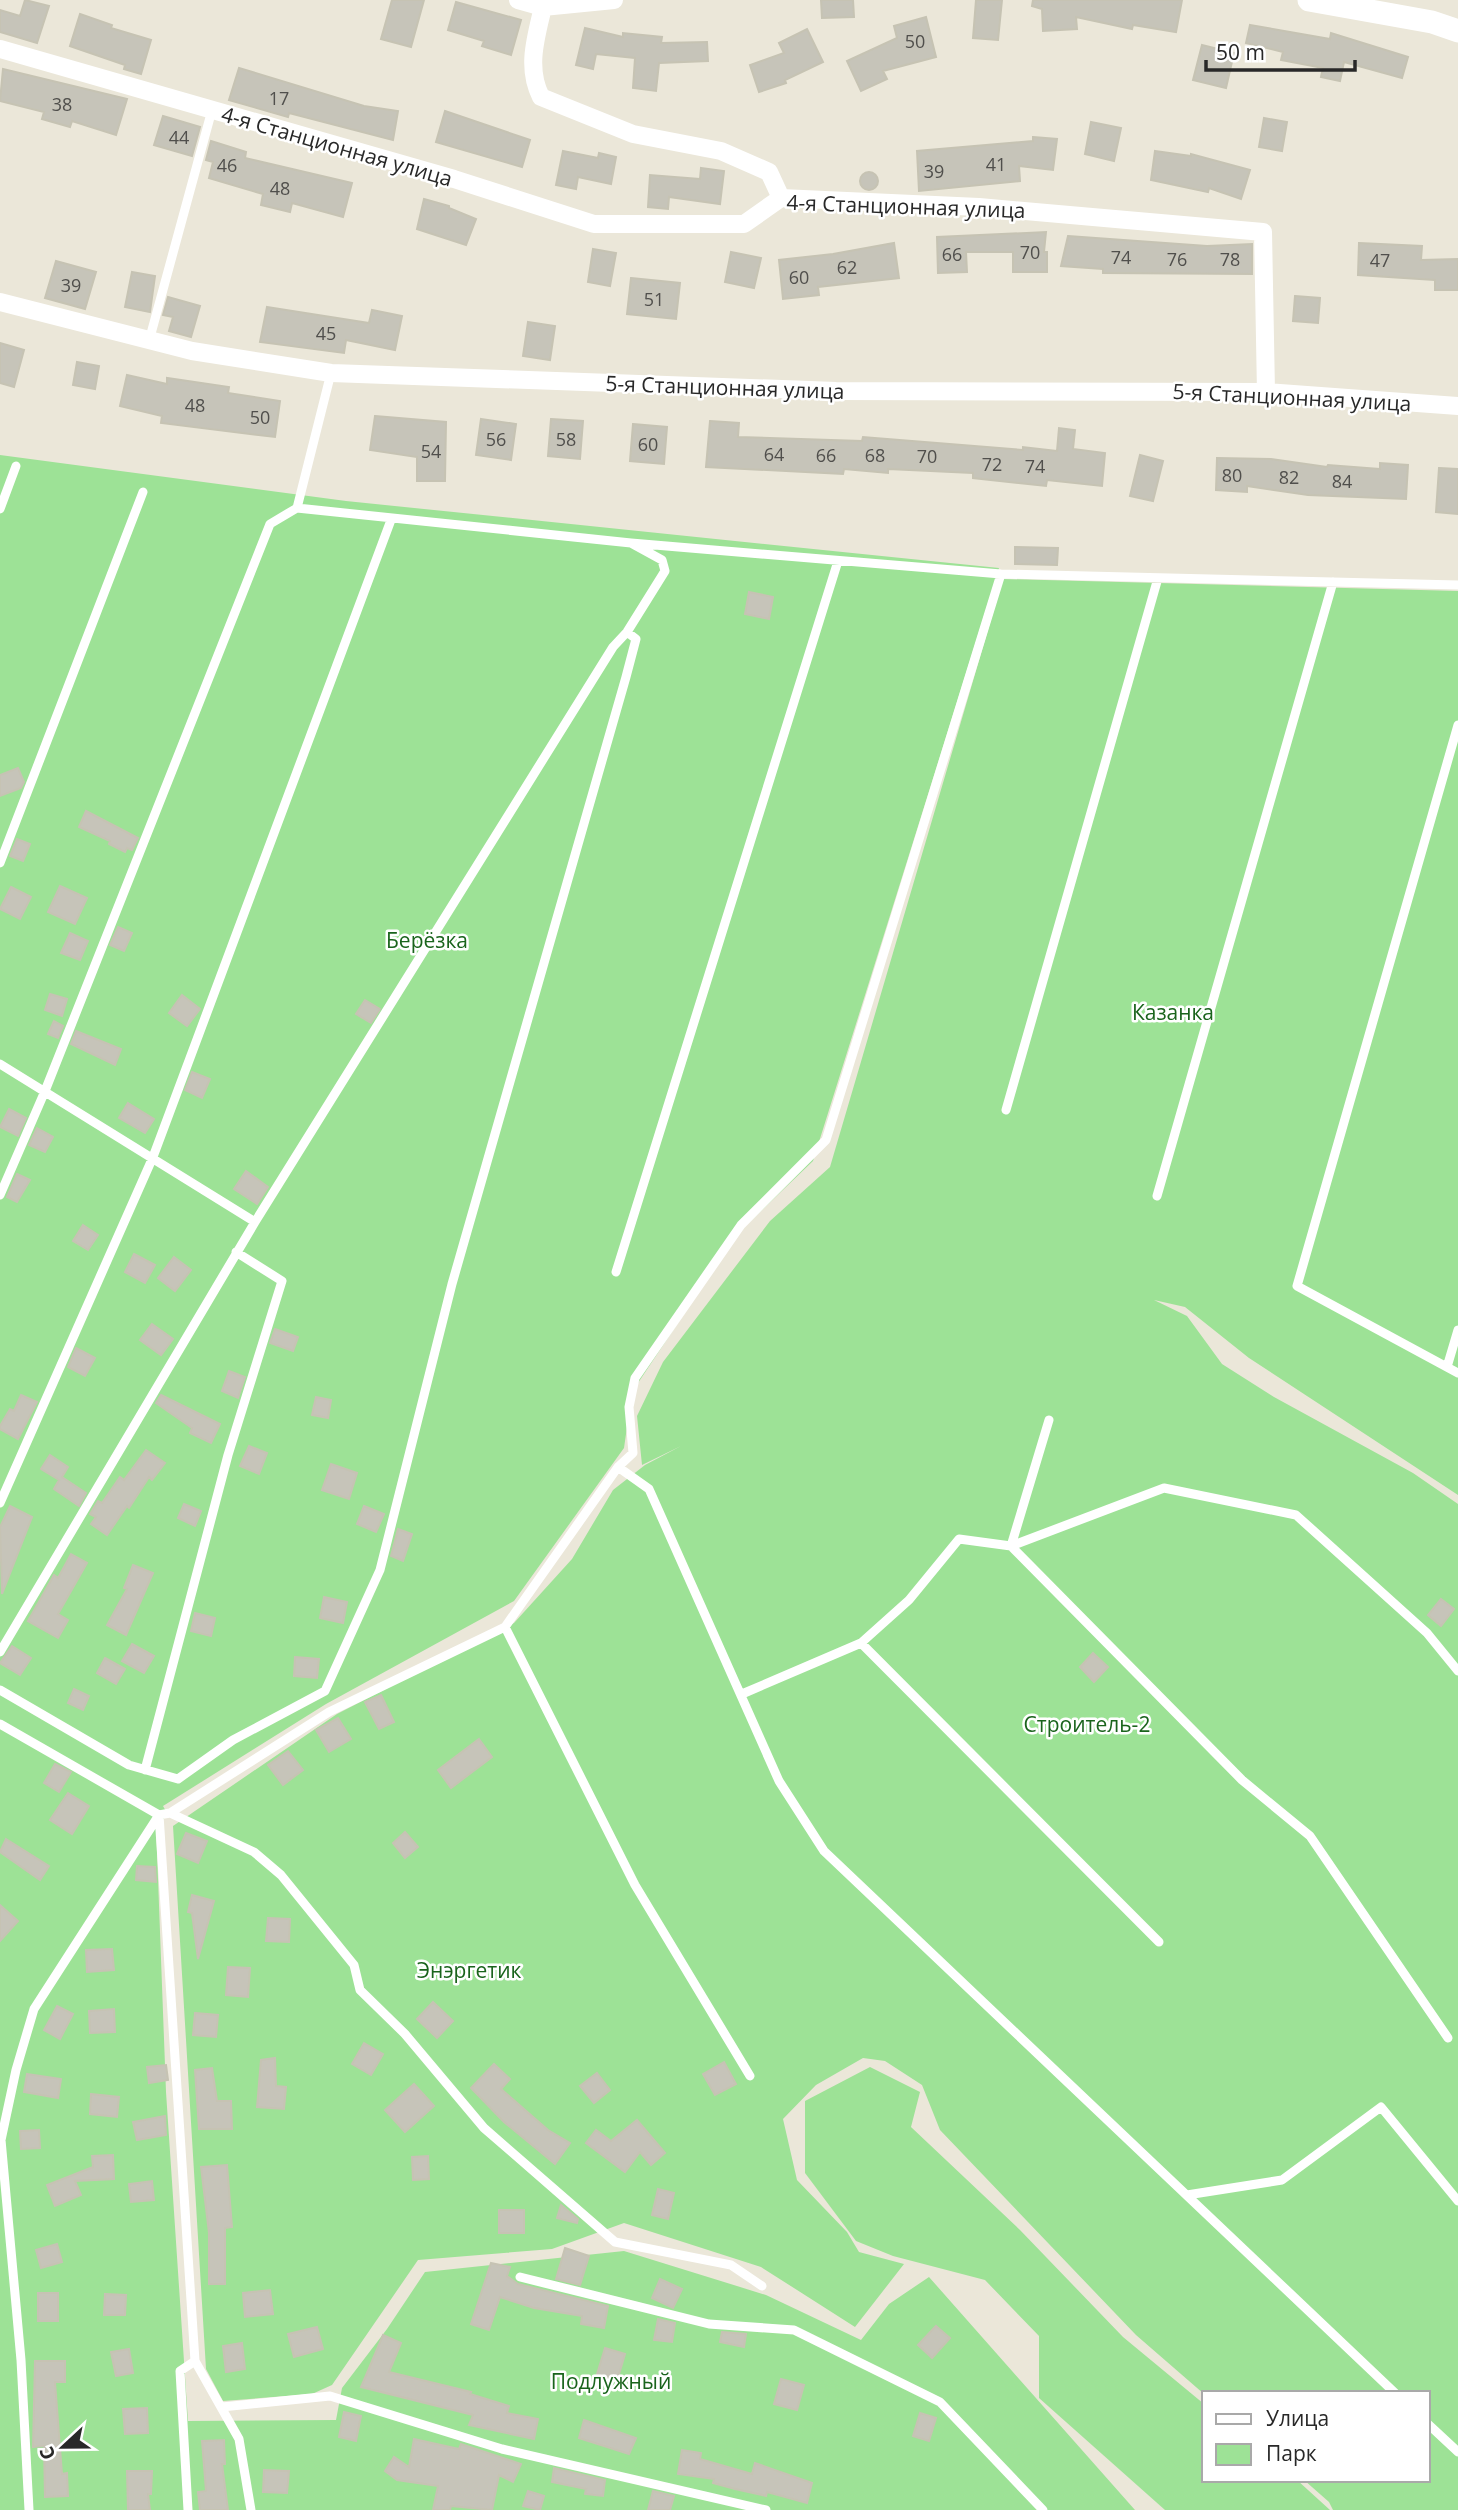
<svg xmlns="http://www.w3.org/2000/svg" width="1458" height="2510" viewBox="0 0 1458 2510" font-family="'Open Sans',sans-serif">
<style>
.green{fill:#9de296}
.building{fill:#c6c4b9;stroke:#c6c3b3;stroke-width:2}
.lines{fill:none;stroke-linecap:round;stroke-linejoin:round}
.service{stroke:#fff;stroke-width:9}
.minor{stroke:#fff;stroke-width:18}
.tertiary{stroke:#fff;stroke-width:23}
.labels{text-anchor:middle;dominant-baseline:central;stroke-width:5;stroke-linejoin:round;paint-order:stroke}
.number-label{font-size:18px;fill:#504f4c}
.street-label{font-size:21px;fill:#282828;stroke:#fff}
.park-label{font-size:21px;fill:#1a641c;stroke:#fff}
</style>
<rect width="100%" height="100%" fill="#ebe7d9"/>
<path class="green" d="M0,455L346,501L999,568L813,1161L737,1234L632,1392L624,1448L514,1601L326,1704L163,1806L168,1815L156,1825L166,2092L188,2421L336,2420L342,2388L387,2329L425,2272L624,2251L766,2295L861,2340L889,2304L929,2277L1135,2510H0Z
M1003,579L1458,591V1495L1249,1358L1185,1307L1154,1300L1187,1316L1222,1364L1274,1397L1413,1473L1458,1504V2510H1333L1329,2502L1304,2480H1428V2393L1204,2394L1136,2335L940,2130L922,2085L885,2061L863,2058L816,2085L783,2119L797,2180L847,2232L859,2252L904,2264L855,2327L761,2267L624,2223L552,2249L418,2260L332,2385L312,2394L223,2401L206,2369L173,1826L337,1714L514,1623L572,1559L613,1490L645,1465L681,1446L642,1465L637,1416L663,1362L770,1221L830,1167Z
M870,2067L920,2092L911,2127L1020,2230L1123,2337L1204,2404V2480H1297L1330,2510H1165L1039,2398V2336L985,2280L893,2256L856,2241L805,2173V2101Z"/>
<path class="building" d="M25,0L49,6L37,43L0,32V10L20,16Z
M392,0H424L411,47L381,39Z
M821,0H853L854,17L822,18Z
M976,0H1002L998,40L973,38Z
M1033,0H1182L1176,32L1133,25L1132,29L1076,17L1077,29L1043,31L1042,9L1032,6Z
M456,2L521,20L511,55L482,46L484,41L448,30Z
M80,14L112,25L111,28L151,40L141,74L124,69L125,65L70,46Z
M926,17L936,57L883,71L887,79L861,91L847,61L897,38L894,26Z
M1250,25L1330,39L1331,33L1408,57L1402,78L1344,62L1340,81L1321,77L1323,68L1281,60L1283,52L1246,43Z
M585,28L623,37V33L662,37L661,43L707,42L708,61L659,63L656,91L633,88L635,58L596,54L593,69L576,65Z
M807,29L823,62L785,80L786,83L759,92L750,65L784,53L779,43Z
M1202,45L1234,53L1226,88L1193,80Z
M239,68L364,106L398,111L393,140L289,113L288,117L229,100Z
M3,69L127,99L116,135L72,121L70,127L42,119L44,112L0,101Z
M445,111L530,140L522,167L436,142Z
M163,116L200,127L192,156L154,145Z
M1264,118L1287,122L1282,151L1259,147Z
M1091,122L1121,128L1114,161L1085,154Z
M1033,137L1057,139L1053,170L1019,166L1020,181L919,191L917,151L1033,141Z
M211,141L246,152L245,158L352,183L343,217L292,203L290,212L261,205L263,194L209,178L213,162L206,160Z
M563,151L598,158L599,153L616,157L611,184L578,177L576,189L556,185Z
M1155,151L1191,156V154L1250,170L1241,199L1209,188L1208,192L1151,180Z
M701,168L724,171L720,204L669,197L668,209L648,207L650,175L700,179Z
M860 181a9 9 0 1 1 18 0a9 9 0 1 1-18 0Z
M424,199L449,206V208L476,219L466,245L417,229Z
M1046,232L1044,252H1047V272H1013V252H966L967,272L938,273L937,237Z
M1068,236L1207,246L1252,244V274L1103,273V269L1061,266Z
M894,243L899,278L818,287L819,295L783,299L779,260L833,254Z
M1359,243L1422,246L1421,260L1458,259V290H1435V280L1358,275Z
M593,249L616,253L610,286L588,282Z
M731,252L761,258L754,288L725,282Z
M56,261L96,272L85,309L45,298Z
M132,272L155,276L150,312L125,307Z
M631,278L680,283L676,319L627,314Z
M1295,296L1320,298L1318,323L1293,321Z
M168,297L200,306L191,337L169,331L173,317L163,315Z
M267,307L369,323L372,310L402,316L395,350L346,340L344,353L260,342Z
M528,322L555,326L550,360L523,356Z
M0,343L24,350L14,387L0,383Z
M77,362L99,366L95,389L73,385Z
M127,375L167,384V378L229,387L228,393L280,401L275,437L161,423L162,416L120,406Z
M375,416L446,422L445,481H417V457L370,450Z
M481,419L516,424L511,460L476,455Z
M551,419L583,421L580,459L548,456Z
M710,421L739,423L738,437L862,441L863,437L1023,450V447L1057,451L1059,428L1075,430L1073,449L1105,453L1102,486L1047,480L1046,486L973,478V473L888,469V473L844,469L843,474L706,467Z
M633,424L667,427L664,464L630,461Z
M1140,455L1163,461L1153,501L1130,496Z
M1217,458L1271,459L1327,467L1328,465L1380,469V463L1408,465L1406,499L1308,495L1247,486V492L1216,490Z
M1439,468L1458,469V514L1436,512Z
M1015,547L1058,548L1057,565L1015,564Z
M749,592L773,597L769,619L745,614Z
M18,768L24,782L21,788L0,796V775Z
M86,811L138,838L132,850L127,848L125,852L109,844L110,841L79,827Z
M17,839L30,844L23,861L10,856Z
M60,886L87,898L75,924L48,912Z
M11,887L31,897L20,919L0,909Z
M118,927L132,933L124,951L110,945Z
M70,933L88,941L80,960L61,953Z
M50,994L67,999L62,1016L45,1010Z
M182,995L200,1009L187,1026L169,1013Z
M365,1000L380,1009L371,1023L356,1014Z
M54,1021L63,1026L58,1038L48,1034Z
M76,1031L121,1049L115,1065L71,1044Z
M192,1072L210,1079L202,1098L185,1090Z
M128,1103L154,1119L145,1133L119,1118Z
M9,1109L26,1118L18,1136L0,1127Z
M37,1128L53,1137L45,1152L29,1145Z
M246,1171L268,1187L257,1204L234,1189Z
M17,1174L30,1180L17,1202L7,1197Z
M83,1225L98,1235L88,1250L73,1241Z
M134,1254L155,1265L145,1283L125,1272Z
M174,1257L191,1270L175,1291L158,1278Z
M152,1324L173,1339L161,1355L140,1340Z
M275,1329L298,1337L293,1351L270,1343Z
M76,1348L95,1358L85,1376L68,1367Z
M229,1371L245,1377L238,1398L222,1391Z
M21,1395L37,1402L18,1439L0,1429V1426L10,1409L14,1411Z
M161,1395L220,1424L211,1443L190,1433L192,1428L156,1403Z
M316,1397L331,1400L328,1418L312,1415Z
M249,1446L267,1453L259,1474L240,1466Z
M146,1450L165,1463L152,1480L149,1477L129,1508L127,1506L107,1535L91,1524L96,1517L90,1514L98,1501L102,1503L120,1477L124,1480Z
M50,1455L68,1467L62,1477L86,1493L79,1506L54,1489L59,1480L41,1469Z
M331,1464L357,1473L349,1499L322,1490Z
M184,1504L201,1511L195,1526L178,1518Z
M10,1506L32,1517L2,1594L0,1527Z
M364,1506L384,1514L376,1532L357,1524Z
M398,1529L412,1534L403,1561L391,1556Z
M71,1554L87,1563L58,1614L68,1620L58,1638L28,1621L54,1575L58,1578Z
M133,1565L153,1573L126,1635L107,1625L127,1589L124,1588Z
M324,1597L347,1602L343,1623L320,1618Z
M1441,1599L1454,1609L1441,1626L1428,1615Z
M195,1613L215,1618L211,1636L191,1631Z
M132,1644L154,1656L144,1673L122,1661Z
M12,1646L31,1658L20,1675L0,1663Z
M1093,1653L1108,1667L1094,1682L1080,1667Z
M295,1657L319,1659L317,1678L294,1676Z
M105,1658L125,1669L116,1684L97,1673Z
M74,1689L89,1696L83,1710L68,1703Z
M381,1695L394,1722L379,1729L365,1702Z
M338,1718L351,1739L329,1752L316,1730Z
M479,1739L492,1757L451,1788L438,1770Z
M288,1751L303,1770L283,1785L268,1765Z
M55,1764L71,1772L59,1792L44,1783Z
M68,1793L89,1806L72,1834L50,1820Z
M405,1832L418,1847L405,1858L393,1843Z
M186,1833L207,1841L198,1863L177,1854Z
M6,1839L49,1866L40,1880L0,1852Z
M137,1866L155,1867L156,1882L136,1880Z
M192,1895L214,1901L198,1959L192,1913L188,1912Z
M0,1905L18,1921L0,1941Z
M268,1918L290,1919L289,1942L266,1941Z
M112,1949L114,1970L87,1972L86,1950Z
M228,1967L250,1968L248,1997L226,1995Z
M433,2002L453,2021L437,2038L417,2019Z
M57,2006L73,2014L60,2039L44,2030Z
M114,2009L115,2032L90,2033L89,2011Z
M195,2013L218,2015L216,2037L193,2035Z
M364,2043L383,2054L371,2075L352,2064Z
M275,2058L276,2086L286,2087L284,2109L257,2107L261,2060Z
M724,2062L736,2084L715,2095L703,2074Z
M494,2064L510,2079L501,2089L548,2130L570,2143L555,2164L504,2122L471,2088Z
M166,2065L168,2080L149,2083L147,2067Z
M212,2068L217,2101H231L232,2129H199L195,2070Z
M597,2073L610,2090L594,2103L580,2086Z
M27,2074L61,2079L58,2098L24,2092Z
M414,2084L434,2106L405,2132L385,2110Z
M91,2094L119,2097L117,2117L90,2114Z
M165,2116L166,2135L137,2140L133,2122Z
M637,2120L665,2153L651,2165L640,2152L625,2172L586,2143L596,2130L611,2141Z
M39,2130L40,2148L21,2149L20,2131Z
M113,2155L114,2179L75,2181L81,2195L55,2206L47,2185L93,2167L92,2156Z
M428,2156L429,2179L413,2180L412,2157Z
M227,2165L232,2227L225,2228V2284H209V2233L201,2167Z
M152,2181L154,2200L131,2202L129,2184Z
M658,2189L674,2193L668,2219L652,2215Z
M561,2205L578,2219L577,2223L557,2218Z
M499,2210H524V2233H499Z
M57,2244L62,2262L41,2268L36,2250Z
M565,2248L589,2256L580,2285L556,2279Z
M491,2263L510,2267L507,2276L518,2284L608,2306L604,2328L581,2324L582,2316L534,2308L500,2297L489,2330L471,2324Z
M660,2279L682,2289L673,2308L652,2298Z
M270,2290L273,2314L245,2317L243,2293Z
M38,2293H58V2321H38Z
M105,2294L126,2295L125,2315H104Z
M658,2319L675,2323L672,2342L654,2340Z
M936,2326L950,2338L932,2358L918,2345Z
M317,2327L323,2349L294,2357L288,2334Z
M722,2332L746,2334L744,2347L720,2342Z
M383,2335L401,2343L389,2372L471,2392L470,2394L509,2406L507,2413L538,2419L534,2439L469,2425L473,2415L361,2387Z
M242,2343L245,2369L226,2372L223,2346Z
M605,2348L625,2354L617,2381L597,2374Z
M129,2349L133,2373L116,2376L111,2352Z
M35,2361H65V2382H55L62,2474L67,2473L68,2496L45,2497L44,2446L33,2447Z
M781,2379L804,2385L797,2410L774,2404Z
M147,2408L148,2433L125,2434L123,2409Z
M344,2412L361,2416L356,2441L339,2437Z
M920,2413L936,2418L929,2441L913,2436Z
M584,2420L636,2438L629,2454L579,2438Z
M414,2439L459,2449L461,2444L521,2464L513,2482L499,2475L492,2510L451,2506L450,2510H433L438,2486L397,2480L385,2471L394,2457L409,2467Z
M224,2440L225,2464H222L228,2510H200L198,2492L206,2491L202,2441Z
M682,2450L701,2453L700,2459L752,2474L755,2463L812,2483L807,2503L767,2492L766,2496L735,2489L713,2483L714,2479L678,2474Z
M554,2468L605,2480L603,2496L585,2494L586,2489L552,2482Z
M264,2470L289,2471L287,2493L263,2492Z
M127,2471H152L151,2494H148L150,2510H128Z
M528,2491L544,2496L540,2510L523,2506Z
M653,2491L674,2496L670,2510H648Z"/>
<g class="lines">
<path class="service" d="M149,341L212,110
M331,373L297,508L631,543L1001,574L1458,585
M0,509L16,466
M1458,725L1297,1286L1458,1373
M0,863L143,492
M0,1064L255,1222
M1006,1110L1158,578
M0,1195L45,1091L270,524L297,508
M1157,1196L1333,582
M616,1272L838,561
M1447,1367L1458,1330
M1049,1420L1011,1546L1242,1780L1310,1836L1448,2038
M618,1467L649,1489L779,1781L824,1851L1395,2393
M0,1503L153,1157L391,520
M505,1627L635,1885L750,2076
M861,1643L1159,1942
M0,1652L255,1222L613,647L627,632L665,571L662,560L631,543
M0,1690L129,1765L178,1779L233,1740L325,1691L380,1570L452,1284L626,677L636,639L627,632
M742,1694L861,1643L909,1600L959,1539L1011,1546L1164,1488L1296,1515L1427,1633L1458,1671
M0,1724L159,1815L170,1813L329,1712L505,1627L618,1467L633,1453L629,1407L635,1378L741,1225L826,1140L1001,574
M145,1770L228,1455L282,1281L236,1252
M170,1813L254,1852L281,1875L354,1965L360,1990L405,2034L484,2128L615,2242L731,2265L762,2286
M159,1815L195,2361L239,2439L251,2510
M1187,2195L1282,2180L1381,2107L1458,2201
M520,2277L709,2324L794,2330L940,2402L1043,2510
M222,2407L330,2396L502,2449L766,2510
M1428,2424L1458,2452
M29,2510L21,2360L1,2140L16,2070L34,2009L159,1815
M188,2510L180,2371L195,2361"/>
<path class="minor" d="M518,0L543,7L614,0
M543,7C536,37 526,68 541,97L633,134L721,151L769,172L781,198
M0,49L454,179L594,224H744L781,198L979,207L1263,232L1266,392
M0,302L192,351L331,373L836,391L1266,392L1458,406"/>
<path class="tertiary" d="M1309,0L1432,22L1458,31"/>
</g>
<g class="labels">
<g class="number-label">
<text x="915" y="41">50</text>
<text x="279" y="98">17</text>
<text x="62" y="104">38</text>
<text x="179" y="137">44</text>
<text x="996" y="164">41</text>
<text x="227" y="165">46</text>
<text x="934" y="171">39</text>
<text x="280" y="188">48</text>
<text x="1030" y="252">70</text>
<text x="952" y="254">66</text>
<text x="1121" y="257">74</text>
<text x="1177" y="259">76</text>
<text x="1230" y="259">78</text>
<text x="1380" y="260">47</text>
<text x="847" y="267">62</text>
<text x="799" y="277">60</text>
<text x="71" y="285">39</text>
<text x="654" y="299">51</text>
<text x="326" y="333">45</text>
<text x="195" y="405">48</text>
<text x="260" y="417">50</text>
<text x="496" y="439">56</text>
<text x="566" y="439">58</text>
<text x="648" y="444">60</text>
<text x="431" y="451">54</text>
<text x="774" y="454">64</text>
<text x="826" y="455">66</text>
<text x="875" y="455">68</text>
<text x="927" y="456">70</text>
<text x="992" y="464">72</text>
<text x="1035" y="466">74</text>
<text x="1232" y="475">80</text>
<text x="1289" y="477">82</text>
<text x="1342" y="481">84</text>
</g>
<g class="street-label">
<text transform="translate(337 146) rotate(16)">4-я Станционная улица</text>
<text transform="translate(906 206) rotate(2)">4-я Станционная улица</text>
<text transform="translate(725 387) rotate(2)">5-я Станционная улица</text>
<text transform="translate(1292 397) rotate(3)">5-я Станционная улица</text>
</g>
<g class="park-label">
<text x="427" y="940">Берёзка</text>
<text x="1173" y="1012">Казанка</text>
<text x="1087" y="1724">Строитель-2</text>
<text x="469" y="1970">Энэргетик</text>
<text x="611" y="2381">Подлужный</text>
</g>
</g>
<rect x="1202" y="2391" width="228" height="91" fill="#ffffff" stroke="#a9a9a9" stroke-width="2"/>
<rect x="1216" y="2414" width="35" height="10" fill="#ffffff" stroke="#a9a9a9" stroke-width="2"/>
<text x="1266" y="2426" font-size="21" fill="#282828">Улица</text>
<rect x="1216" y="2444" width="35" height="21" fill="#9de296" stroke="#a9a9a9" stroke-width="2"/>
<text x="1266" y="2461" font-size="21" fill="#282828">Парк</text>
<g transform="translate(63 2447) rotate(248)" stroke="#ffffff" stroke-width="5" paint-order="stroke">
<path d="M0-5L12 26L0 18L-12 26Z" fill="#282828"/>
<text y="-10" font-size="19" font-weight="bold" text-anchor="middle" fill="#282828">С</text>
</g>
<path d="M1206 60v10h149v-10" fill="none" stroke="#282828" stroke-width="3.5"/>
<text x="1216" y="60" font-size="21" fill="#282828" stroke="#ffffff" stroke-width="5" paint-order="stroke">50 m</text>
</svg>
